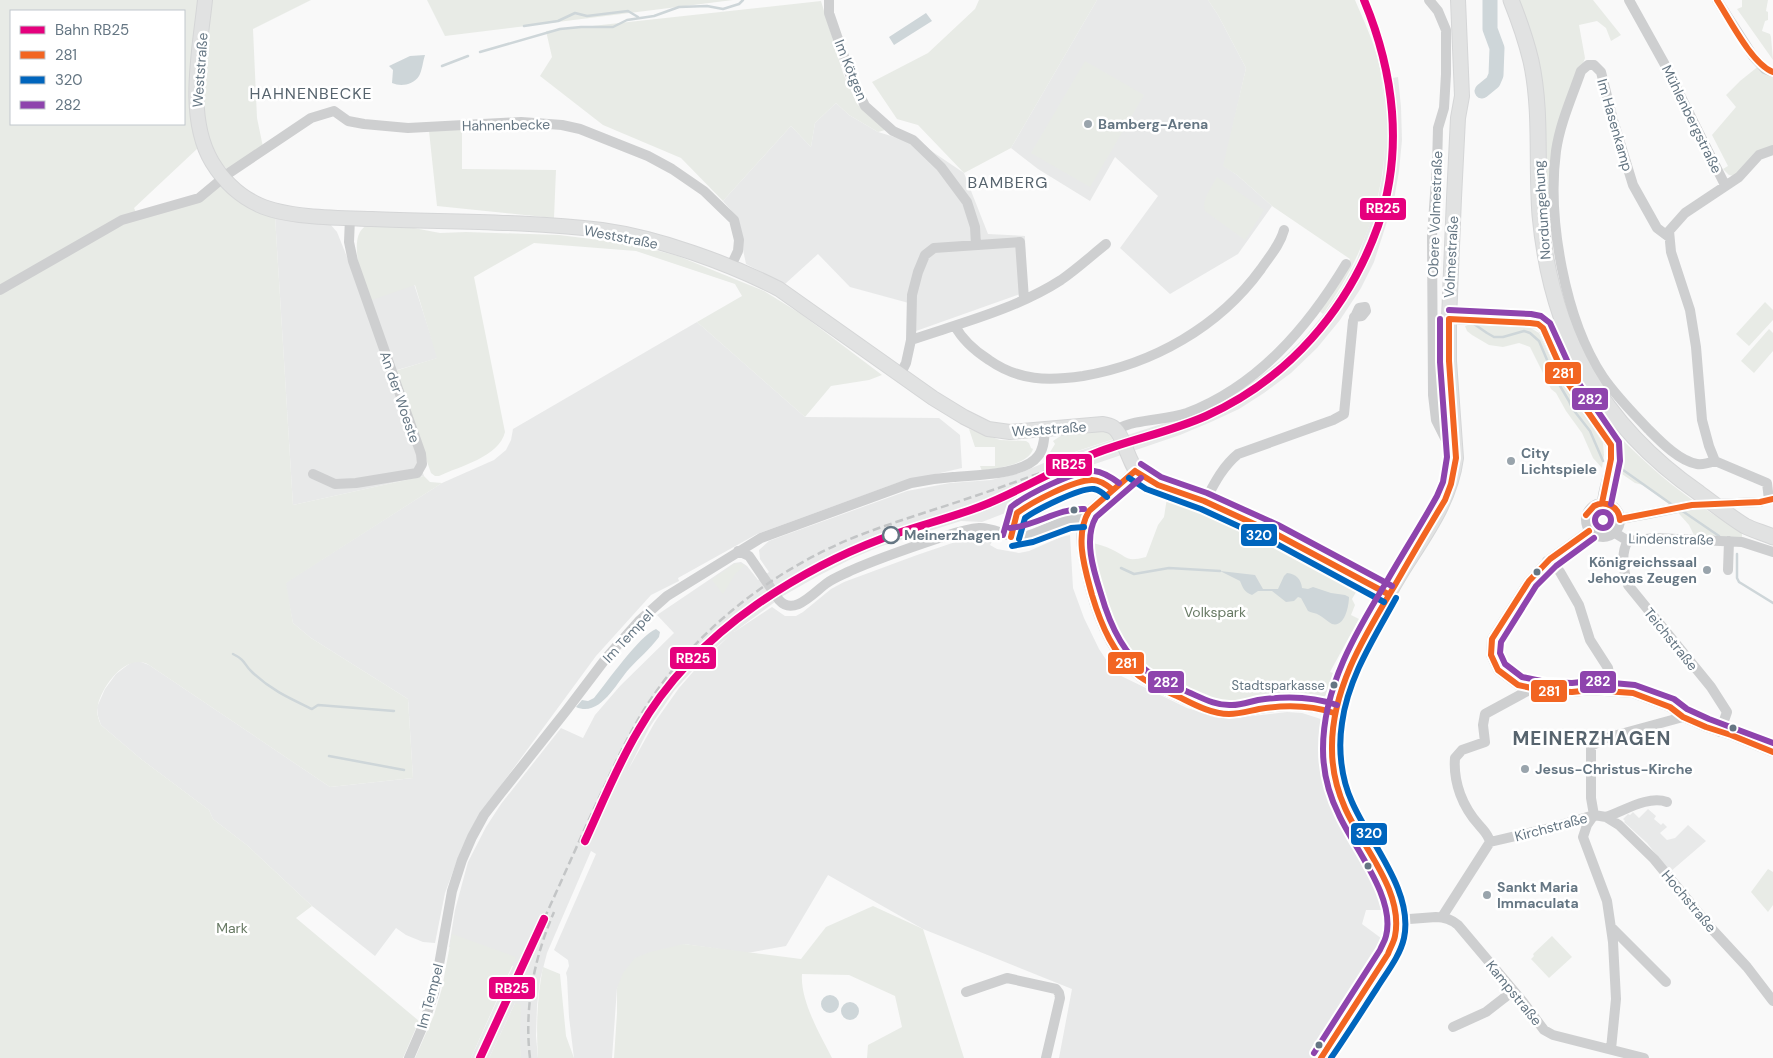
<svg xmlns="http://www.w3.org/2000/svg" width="1773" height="1058" viewBox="0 0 1773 1058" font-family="'DM Sans',sans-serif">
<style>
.built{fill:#e8e9e9;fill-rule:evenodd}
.green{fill:#e8ebe6;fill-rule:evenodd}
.water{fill:#ced6d9}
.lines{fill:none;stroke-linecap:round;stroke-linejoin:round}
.stream{stroke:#ced6d9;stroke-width:2.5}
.river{stroke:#ced6d9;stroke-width:15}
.secondary-casing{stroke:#d5d6d7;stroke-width:16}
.primary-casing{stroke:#d5d6d7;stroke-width:17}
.street{stroke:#cecfd0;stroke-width:10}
.secondary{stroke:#e1e2e2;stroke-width:14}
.primary{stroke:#e1e2e2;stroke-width:15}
.rail{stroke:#c3c5c6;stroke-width:2.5;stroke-dasharray:8 4;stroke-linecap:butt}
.street-bridge{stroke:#cecfd0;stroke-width:10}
.bus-1-casing{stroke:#fff;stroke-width:10}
.bus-2-casing{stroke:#fff;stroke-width:10}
.bus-3-casing{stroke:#fff;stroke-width:10}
.bus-1{stroke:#f26522;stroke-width:6}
.bus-2{stroke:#0065bd;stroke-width:6}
.bus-3{stroke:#8e44ad;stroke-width:6}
.rail-1-casing{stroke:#fff;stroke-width:11}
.rail-1{stroke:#e5007d;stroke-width:8}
.poi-dot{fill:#99a4ac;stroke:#fff;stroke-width:2}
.bus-dot{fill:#657683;stroke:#fff;stroke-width:2}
.stop-dot{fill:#fff;stroke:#657683;stroke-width:2.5}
.labels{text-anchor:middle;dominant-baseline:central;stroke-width:5;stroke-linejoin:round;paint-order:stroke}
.bus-label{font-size:13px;fill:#657683;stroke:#fff;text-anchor:end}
.street-label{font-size:14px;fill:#657683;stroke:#fff}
.poi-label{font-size:14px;font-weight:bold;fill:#657683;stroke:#fff;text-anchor:start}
.stop-label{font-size:14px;font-weight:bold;fill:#657683;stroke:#fff;text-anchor:start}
.park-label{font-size:14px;fill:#687a64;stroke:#fff}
.quarter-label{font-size:16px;letter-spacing:1px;fill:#57646e;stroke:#fff}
.district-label{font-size:19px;font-weight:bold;letter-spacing:1px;fill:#57646e;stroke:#fff}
.line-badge{stroke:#fff;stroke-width:2}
.badge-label{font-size:14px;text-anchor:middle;font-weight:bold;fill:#fff}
</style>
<rect width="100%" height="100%" fill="#f9f9f9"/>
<path class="built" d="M1097,0H1208L1218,15L1246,68L1224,166L1237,175L1272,206L1238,254L1170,294L1120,248L1158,196L1115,157L1090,201L1038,169L1011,148Z
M1398,77L1401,107L1402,140L1399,171L1394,200L1374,262L1361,288L1340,320L1317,348L1291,373L1264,393L1239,409L1211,422L1180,435L1089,466L1057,480L1020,498L1013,510L982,522L961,521L879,547L853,558L818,576L783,596L734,632L772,607L785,616H796L803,612L831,589L844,582L917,555L970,537L980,536L988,538L993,540L990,545L997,549L1019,553L1029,551L1061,537L1070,535L1073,588L1084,618L1099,649L1115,673L1187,708L1227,719L1287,712L1302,713L1324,720L1325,762L1330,790L1335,804L1352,846L1376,887L1383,903V908L1381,910H1366L1362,924L1389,944L1316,1058H1059L1072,989L923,929L828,875L786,946L747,953L684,944L617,988L612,1058H574L569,1017L567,977L566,973L569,966L568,960L554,950L596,854L591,851L547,953L540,980L537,1006L536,1036L538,1058H521L515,1003L489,1058H471L513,966L449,947L455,910L468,862L486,827L501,804L561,728L583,738L595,715L620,686L674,633L657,615L734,563L741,562L747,566L758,580L769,572L760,559L759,550L769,541L785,535L907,491L950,483L991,480L1020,473L1051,460L1177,419L1231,395L1255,380L1280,361L1304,338L1323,315L1341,289L1357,260L1377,203L1383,173L1385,145V112L1382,80ZM731,634L700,664L679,688L655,722L628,770L649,728L674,691L701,661Z
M836,103L849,115L878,132L924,146L964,173L988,234L1025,236L1026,292L916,331V305L850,287L818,254L785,284L746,264L736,216L723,201L791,126L811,147L815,123Z
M275,216L330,224L337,232L349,262L414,284L438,358L387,373L424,476L293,505Z
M697,322L805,417L939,418L960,435L962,468L897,483L757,534L678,578L679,581L651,595L596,656L477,818L461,850L445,893L435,943L423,942L406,935L396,928L375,956L312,906L248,846L213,819L209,810L141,759L101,725L98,716L97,707L105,689L116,674L125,667L132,662H141L149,665L330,787L413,778L408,699L311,638L293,623L285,583L442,483L494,460L506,450L511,440L513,429Z
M1648,809L1656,816L1654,819L1661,825L1663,823L1667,827L1660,833L1667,840L1675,838L1688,825L1706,841L1670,872L1647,843L1624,822L1625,821L1623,819L1628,814L1630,815L1633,812L1639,818Z"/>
<path class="green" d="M0,0H198L192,81L191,120L198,148L134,208L137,214L0,285ZM11,11H184V124H11Z
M211,0H311L253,29L257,118L263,147L228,170L218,160L210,149L202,106Z
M427,0H733L445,36Z
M979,0H1097L1011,148L964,173L918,125L897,119L872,82L928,53L975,9Z
M1208,0H1355C1364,21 1374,42 1379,64C1382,75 1382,87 1384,99C1392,179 1369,249 1323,314L1318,310L1350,259L1272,206L1237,175L1223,166L1246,68L1218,15Z
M1518,0H1593L1621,35L1611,41L1606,28L1597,21L1579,25L1585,58L1558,129L1547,211L1546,131L1540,79Z
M1742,0H1768L1766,11L1768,12V20L1765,21L1762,31L1770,34L1771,37L1773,60L1737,9L1742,7Z
M821,1L843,73L857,104L885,130L878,132L849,115L836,103L815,123L811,147L791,126L723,201L681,158L603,125L540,76L552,57L546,31Z
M1085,61L1144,95L1090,187L1031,153Z
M1760,65L1773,72V150L1739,177L1729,175L1723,169L1728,166L1712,135L1736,107L1726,95L1740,81Z
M462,129V169L556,170L554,218L437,206L429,131Z
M1217,177L1264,210L1245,240L1205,211C1201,200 1212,187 1217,177Z
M223,182L233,198L265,214L275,216L293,505L424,476L430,482L442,483L286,583L293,623L311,638L408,699L413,778L330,787L149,665C127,652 102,686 98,705C96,712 98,718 101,725L141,759L209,810L213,819L248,846L312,906L296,918L419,1021L403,1058H0V293L123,223L200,199Z
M366,226L414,228L440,233L466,232L559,235L632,244L678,256L764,291L801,314L882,375L869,380L831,386L805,417L697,322L742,296L735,284L636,251L534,243L474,277L505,432C499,457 460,466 439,476H435L431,473L395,371L437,358L415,285L369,301C364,284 346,237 366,226Z
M1765,302L1773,310V320L1749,346L1736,334Z
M1471,324L1529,327L1539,333L1558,374L1603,443L1604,455L1602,468L1593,458L1582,433L1566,411L1556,393L1551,389L1530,347L1519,343L1503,347L1489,345L1472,335L1467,331L1465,326Z
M1769,329L1773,333V351L1754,373L1741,361Z
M969,429L1000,440L1026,441L1029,443L1031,448L1033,449C1028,465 997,468 982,471L980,466H995V447H975Z
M1098,429L1109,432L1114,439L1044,462L1055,444L1053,441L1065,433Z
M1617,434C1655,474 1694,504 1742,532V542L1696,539L1689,525L1673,507L1643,485L1635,483L1622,474L1615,472C1618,458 1620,450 1612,438Z
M1167,498C1234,521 1296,555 1359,587L1352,599L1355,605L1351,615L1359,619L1330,672L1333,673L1324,700L1322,703L1315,704L1297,701L1274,702L1235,710L1219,709L1173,689L1150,676L1133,662L1113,621L1099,587L1089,542C1097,544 1105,546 1113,550C1129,558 1126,562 1146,557L1158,525L1164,517Z
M736,563L745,565L735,574L723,594L712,580L714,578Z
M1768,869L1773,872V905L1768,912L1751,892Z
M873,906L923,929L964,1058H867L868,1045L902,1027L895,996L849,975L802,974C800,1001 820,1034 832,1058H614L617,1013V988L623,973L635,958L650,952L684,944L801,959L826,927Z
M452,934L516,957L471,1058H415L434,1015L442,988Z
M1552,936L1572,957L1549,978L1531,959L1534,956L1533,954Z
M543,967L560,974L566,1036L574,1058H538C536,1027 537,997 543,967Z
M515,1003L521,1005L520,1037L521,1058H489Z"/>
<path class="water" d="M926,13L932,21L894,45L889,37Z
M425,55C423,61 422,71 419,76C413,85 401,87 392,83L393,70L389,66L410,56Z
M1220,571L1255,575L1263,589H1278L1284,576L1287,573C1296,574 1301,579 1302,588L1308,589L1313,587L1331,593L1345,595L1349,597C1349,605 1345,628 1332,624C1328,622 1323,617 1319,615C1316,613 1312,613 1308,611L1301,598L1298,597L1294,601L1286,602L1272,591H1258L1252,595C1244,592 1243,588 1240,581Z
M656,629L660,632L659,637C650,649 639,658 629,669C617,682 600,718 576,707L582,700L588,701L594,698C608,681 639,636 656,629Z
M821 1004a9 9 0 1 1 18 0a9 9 0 1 1-18 0Z
M841 1011a9 9 0 1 1 18 0a9 9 0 1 1-18 0Z"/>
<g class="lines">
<path class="stream" d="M524,26L558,21L575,13L587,16L628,11L638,17
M480,52L560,29L581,27H613L627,20L654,16L679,7L707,6L723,9L739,4L743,0
M442,66L468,56
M1474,324L1487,333L1494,337H1503L1524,331L1530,333L1539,341L1553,374L1569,401L1572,408L1590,431L1603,461
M1616,465L1674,506
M1681,510L1719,536
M1737,554V578L1739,582L1773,603
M1121,568L1134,574L1169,568L1220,571
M233,654C247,661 243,664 252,672C271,690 289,698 312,709L318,705L394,711
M329,756L404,770"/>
<path class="river" d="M1482,91L1493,82L1496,75L1497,48L1490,29V0"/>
<defs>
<path id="secondary" d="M205,0C200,49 185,117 212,162C223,180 239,196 259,205C287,218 341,218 372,219C447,222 527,221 602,230C659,238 728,263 779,289L933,398L964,417L988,429L1010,432L1103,424C1107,425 1111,425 1114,428C1124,435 1128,464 1141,477L1205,501L1310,552L1388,594
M1321,1058L1388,954C1417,906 1361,847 1344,805C1334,782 1330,756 1332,731C1335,691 1354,656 1373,622C1385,600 1397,578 1411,557C1431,526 1451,496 1456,458L1449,361V319L1454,198L1458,118L1462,96L1458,0"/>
<path id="primary" d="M1511,0C1519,20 1526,40 1531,61C1542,111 1536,164 1540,215C1551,335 1600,424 1699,493C1714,504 1729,516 1745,526C1753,530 1764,533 1773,537"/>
</defs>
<use href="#secondary" class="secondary-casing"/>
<use href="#primary" class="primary-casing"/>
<path class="street" d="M829,0V13L851,77L865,106L893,131L913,140L941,167L967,202L975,227L976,245
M1429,0L1438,11L1446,30V74L1444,108L1438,128L1437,166L1432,236L1433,395L1436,420L1454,456
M1629,0L1664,63L1725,185
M1717,0L1753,56L1765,69L1773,72
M1669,237L1657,228L1633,185L1613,120L1601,72L1594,65H1588L1581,71C1572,97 1560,123 1556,151C1547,219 1565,320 1603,377C1616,396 1633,413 1648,429C1660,441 1679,461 1697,464C1703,465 1709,463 1715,461
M0,290L122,220L199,198L229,173L311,118L334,111L348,121L364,124L408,128L521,122L562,125L580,129L648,156L672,169L704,191L734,220L739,240L738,251L730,268
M1449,319L1530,323L1538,324L1543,328L1567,382L1611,445C1615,464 1603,483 1602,503
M955,326C963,341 975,351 989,360C1019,381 1048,381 1083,376C1153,364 1219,327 1261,269C1269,257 1280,245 1284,230
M911,340C961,323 1016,309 1061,280C1077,269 1091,256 1106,244
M900,375L906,363L911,340L912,295L918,272L925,255L934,248L1020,242L1024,299
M1116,430C1137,418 1164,421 1187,413C1258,386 1308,327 1346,264
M1135,471L1089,511C1074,529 1085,566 1090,588C1098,618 1113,656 1139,676C1152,686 1168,692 1183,699C1196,705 1214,714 1229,714C1239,714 1249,711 1259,709C1283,705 1311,704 1334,713
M313,474L335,484L356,483L417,473L422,464L421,454L353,261L349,242L350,218
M1769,500L1767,483L1715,461L1709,446L1702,420L1696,347L1690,310L1671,252L1669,231L1685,213L1739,177L1759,155L1773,150
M1205,501C1214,484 1223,466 1238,454L1333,420L1344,414L1353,321L1359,308L1365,307L1366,311L1362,316L1354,317
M1586 520a17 17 0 1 1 34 0a17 17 0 1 1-34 0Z
M1620,519L1648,514
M1589,531L1550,559L1529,581L1492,639L1491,655L1498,670L1518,685L1545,691L1572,692L1591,690L1633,693L1670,707L1683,717L1706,727L1731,735L1773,752
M1615,533L1628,541L1655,538L1742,542L1773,552
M1628,541C1620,553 1624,573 1628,585L1711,687L1727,712L1720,732
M738,551L749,556L779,600C794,617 814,592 827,583C834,578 842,575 850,571C879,558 909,548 939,538C952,534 965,529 979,528C996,527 1008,540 1027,536C1043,532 1069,515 1084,518
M1547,561L1554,565L1560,572L1579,605L1590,640L1608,668L1612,690
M1728,570L1729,541
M1594,815L1606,817L1619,825L1654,859L1710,927L1747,967L1773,1001
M1594,815L1587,825L1583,837L1607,901L1613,942L1616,999L1611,1049
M1594,815L1591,798V746L1606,738L1683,717
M1606,817C1624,811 1648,795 1667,802
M1490,842C1488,834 1484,831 1479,825C1463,807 1453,783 1455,758L1462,750L1485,742L1483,725L1485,714L1531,689
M1442,917L1490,842L1554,827L1594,815
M1396,920L1436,917C1445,917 1451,919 1458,925L1523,1002L1544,1030L1553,1035L1644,1058
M1611,927L1666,982
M966,992L1007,978L1056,989L1059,993L1060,998L1046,1058
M1453,1027L1486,1012L1513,991
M409,1058L422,1028L434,993L452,891L462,860L472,837L484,815L501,793L566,711L607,657L639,621L667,596L761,538L911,483C925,480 939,478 953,477C975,475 1024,475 1038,456C1044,449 1044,439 1045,430"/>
<use href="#secondary" class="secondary"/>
<use href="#primary" class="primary"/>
<path class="rail" d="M544,919C562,880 579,841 597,802C614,766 630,729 653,696C702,625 776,569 855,537C893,522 931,511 969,498C1015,483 1060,465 1105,450
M530,1058C524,1008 534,958 554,912"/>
<path class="street-bridge" d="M1648,514L1692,505L1760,502"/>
<defs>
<path id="bus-1" d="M1717,0C1730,20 1752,64 1773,72
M1449,319L1530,323L1538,324L1543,328L1567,382L1611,445V459L1602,503
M1135,471L1089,511C1074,536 1085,569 1092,595C1101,625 1114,656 1139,676C1152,686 1168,692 1183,699C1197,706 1213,714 1229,714C1239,714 1249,711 1259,709C1284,705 1310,705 1334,713
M1135,471L1158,485L1204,501L1274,533L1388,594
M1586,515L1594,506C1605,500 1619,506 1620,520
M1620,519L1692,505L1760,502L1773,499
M1589,531L1550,559L1529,581L1492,639L1491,655L1498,670L1518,685L1545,691L1572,692L1591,690L1633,693L1670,707L1683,717L1706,727L1731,735L1773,752
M1011,537L1017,513C1032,502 1074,480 1092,480C1100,480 1107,485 1113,490
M1321,1058L1388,954C1390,948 1394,942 1395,936C1404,891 1362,847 1345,808C1337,790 1332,769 1332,749C1331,689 1365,635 1395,585C1411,557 1428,528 1445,500L1451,484L1456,458L1449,361V319"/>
<path id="bus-2" d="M1129,478L1146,489L1201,509L1271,541L1384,602
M1019,539L1025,518C1036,510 1081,487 1094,489C1099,490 1104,494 1107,497
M1012,546L1033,542L1071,528L1084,527
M1331,1058C1347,1035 1362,1011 1377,988C1387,972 1400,956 1404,938C1414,891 1369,842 1352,802C1341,778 1338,749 1342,723C1348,678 1374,638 1396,598"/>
<path id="bus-3" d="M1449,310L1531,314L1541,316L1550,323L1575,378L1619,442L1620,461L1611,504
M1141,464L1161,477L1207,493L1278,525L1392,586
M1141,478L1096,517C1083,539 1094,572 1101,594C1109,622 1123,654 1147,671C1160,680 1174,685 1188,692C1202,698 1216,706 1232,705C1240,705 1249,702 1258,700C1284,696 1311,696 1337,705
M1595 520a8 8 0 1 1 16 0a8 8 0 1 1-16 0Z
M1010,528C1036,526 1058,508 1084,509
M1003,535L1011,507C1026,495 1075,470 1094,471C1103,472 1111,477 1119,483
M1594,538L1556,566L1536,586L1501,642L1500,653L1505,664L1522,677L1546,682L1572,683L1591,681L1635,685L1674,699L1687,709L1709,719L1773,743
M1314,1053L1380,950C1382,945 1385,941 1386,936C1396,898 1354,848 1339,815C1329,795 1323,771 1323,749C1323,687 1356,632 1387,581C1403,553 1421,525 1437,496L1443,482L1447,457L1440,362V319"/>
</defs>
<use href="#bus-1" class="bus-1-casing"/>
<use href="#bus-2" class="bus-2-casing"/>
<use href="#bus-3" class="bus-3-casing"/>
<use href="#bus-1" class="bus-1"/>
<use href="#bus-2" class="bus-2"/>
<use href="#bus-3" class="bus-3"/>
<defs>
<path id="rail-1" d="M585,841C602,804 617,766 638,731C667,680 709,638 756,605C795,578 836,556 881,539C913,527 947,519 979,507C1019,492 1056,468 1096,453C1132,439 1170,432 1206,416C1288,379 1348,310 1378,226C1404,151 1394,72 1364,0
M480,1058L544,919"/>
</defs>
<use href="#rail-1" class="rail-1-casing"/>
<use href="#rail-1" class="rail-1"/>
</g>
<g class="poi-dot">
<circle cx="1088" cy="124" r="5"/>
<circle cx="1511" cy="461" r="5"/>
<circle cx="1707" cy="570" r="5"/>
<circle cx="1525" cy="769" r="5"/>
<circle cx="1487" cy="895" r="5"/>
</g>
<g class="bus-dot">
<circle cx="1074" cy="510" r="4.5"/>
<circle cx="1537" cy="572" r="4.5"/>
<circle cx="1334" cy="685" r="4.5"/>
<circle cx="1733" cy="728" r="4.5"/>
<circle cx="1368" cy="866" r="4.5"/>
<circle cx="1319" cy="1045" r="4.5"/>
</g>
<circle class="stop-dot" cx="891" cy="535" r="8"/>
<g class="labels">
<g class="bus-label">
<text x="1325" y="685">Stadtsparkasse</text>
</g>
<g class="street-label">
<text transform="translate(200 70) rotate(-86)">Weststraße</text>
<text transform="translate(851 70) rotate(68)">Im Kötgen</text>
<text transform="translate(1692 119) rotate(64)">Mühlenbergstraße</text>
<text transform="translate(506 125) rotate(-1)">Hahnenbecke</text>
<text transform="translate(1615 125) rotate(74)">Im Hasenkamp</text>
<text transform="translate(1542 210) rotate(-94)">Nordumgehung</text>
<text transform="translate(1435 214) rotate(-88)">Obere Volmestraße</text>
<text transform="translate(621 237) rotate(11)">Weststraße</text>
<text transform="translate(1451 257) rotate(-87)">Volmestraße</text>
<text transform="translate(400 397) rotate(71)">An der Woeste</text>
<text transform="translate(1049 429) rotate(-4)">Weststraße</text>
<text transform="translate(1671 539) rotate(1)">Lindenstraße</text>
<text transform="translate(628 636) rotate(-47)">Im Tempel</text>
<text transform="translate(1671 639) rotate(51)">Teichstraße</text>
<text transform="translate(1551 827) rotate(-15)">Kirchstraße</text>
<text transform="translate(1689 901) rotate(50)">Hochstraße</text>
<text transform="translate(1514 993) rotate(51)">Kampstraße</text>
<text transform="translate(430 996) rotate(-75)">Im Tempel</text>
</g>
<g class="poi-label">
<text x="1098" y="124">Bamberg-Arena</text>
<text x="1521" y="453">City<tspan x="1521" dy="16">Lichtspiele</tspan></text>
<text x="1697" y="562" text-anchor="end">Königreichssaal<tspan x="1697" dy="16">Jehovas Zeugen</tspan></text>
<text x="1535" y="769">Jesus-Christus-Kirche</text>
<text x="1497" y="887">Sankt Maria<tspan x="1497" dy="16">Immaculata</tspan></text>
</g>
<g class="stop-label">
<text x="904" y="535">Meinerzhagen</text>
</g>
<g class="park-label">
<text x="1215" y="612">Volkspark</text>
<text x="232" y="928">Mark</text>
</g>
<g class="quarter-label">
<text x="311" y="93">HAHNENBECKE</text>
<text x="1008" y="182">BAMBERG</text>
</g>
<g class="district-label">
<text x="1592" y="738">MEINERZHAGEN</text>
</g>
</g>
<g class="line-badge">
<rect x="1359" y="197" width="48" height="24" rx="5" fill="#e5007d"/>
<rect x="1544" y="361" width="38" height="24" rx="5" fill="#f26522"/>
<rect x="1571" y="387" width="38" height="24" rx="5" fill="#8e44ad"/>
<rect x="1045" y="453" width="48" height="24" rx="5" fill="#e5007d"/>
<rect x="1240" y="523" width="38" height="24" rx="5" fill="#0065bd"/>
<rect x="669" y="646" width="48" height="24" rx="5" fill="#e5007d"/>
<rect x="1107" y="651" width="38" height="24" rx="5" fill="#f26522"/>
<rect x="1579" y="670" width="38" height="24" rx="5" fill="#8e44ad"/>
<rect x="1147" y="670" width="38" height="24" rx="5" fill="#8e44ad"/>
<rect x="1530" y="679" width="38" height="24" rx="5" fill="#f26522"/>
<rect x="1350" y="822" width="38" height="24" rx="5" fill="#0065bd"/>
<rect x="488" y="976" width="48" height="24" rx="5" fill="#e5007d"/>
</g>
<g class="badge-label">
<text x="1383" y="213">RB25</text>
<text x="1563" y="378">281</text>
<text x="1590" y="404">282</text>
<text x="1069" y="469">RB25</text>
<text x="1259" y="540">320</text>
<text x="693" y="663">RB25</text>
<text x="1126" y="668">281</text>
<text x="1598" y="686">282</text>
<text x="1166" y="687">282</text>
<text x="1549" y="696">281</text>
<text x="1369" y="838">320</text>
<text x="512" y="993">RB25</text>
</g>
<rect x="10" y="10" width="175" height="115" fill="#ffffff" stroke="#c1c8cd"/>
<rect x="20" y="26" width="25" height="8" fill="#e5007d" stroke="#c1c8cd"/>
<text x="55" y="35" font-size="15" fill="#657683">Bahn RB25</text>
<rect x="20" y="51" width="25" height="8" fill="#f26522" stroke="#c1c8cd"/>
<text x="55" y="60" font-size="15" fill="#657683">281</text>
<rect x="20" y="76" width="25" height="8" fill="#0065bd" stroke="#c1c8cd"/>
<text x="55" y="85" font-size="15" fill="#657683">320</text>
<rect x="20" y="101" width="25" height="8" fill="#8e44ad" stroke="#c1c8cd"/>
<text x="55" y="110" font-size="15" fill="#657683">282</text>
</svg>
